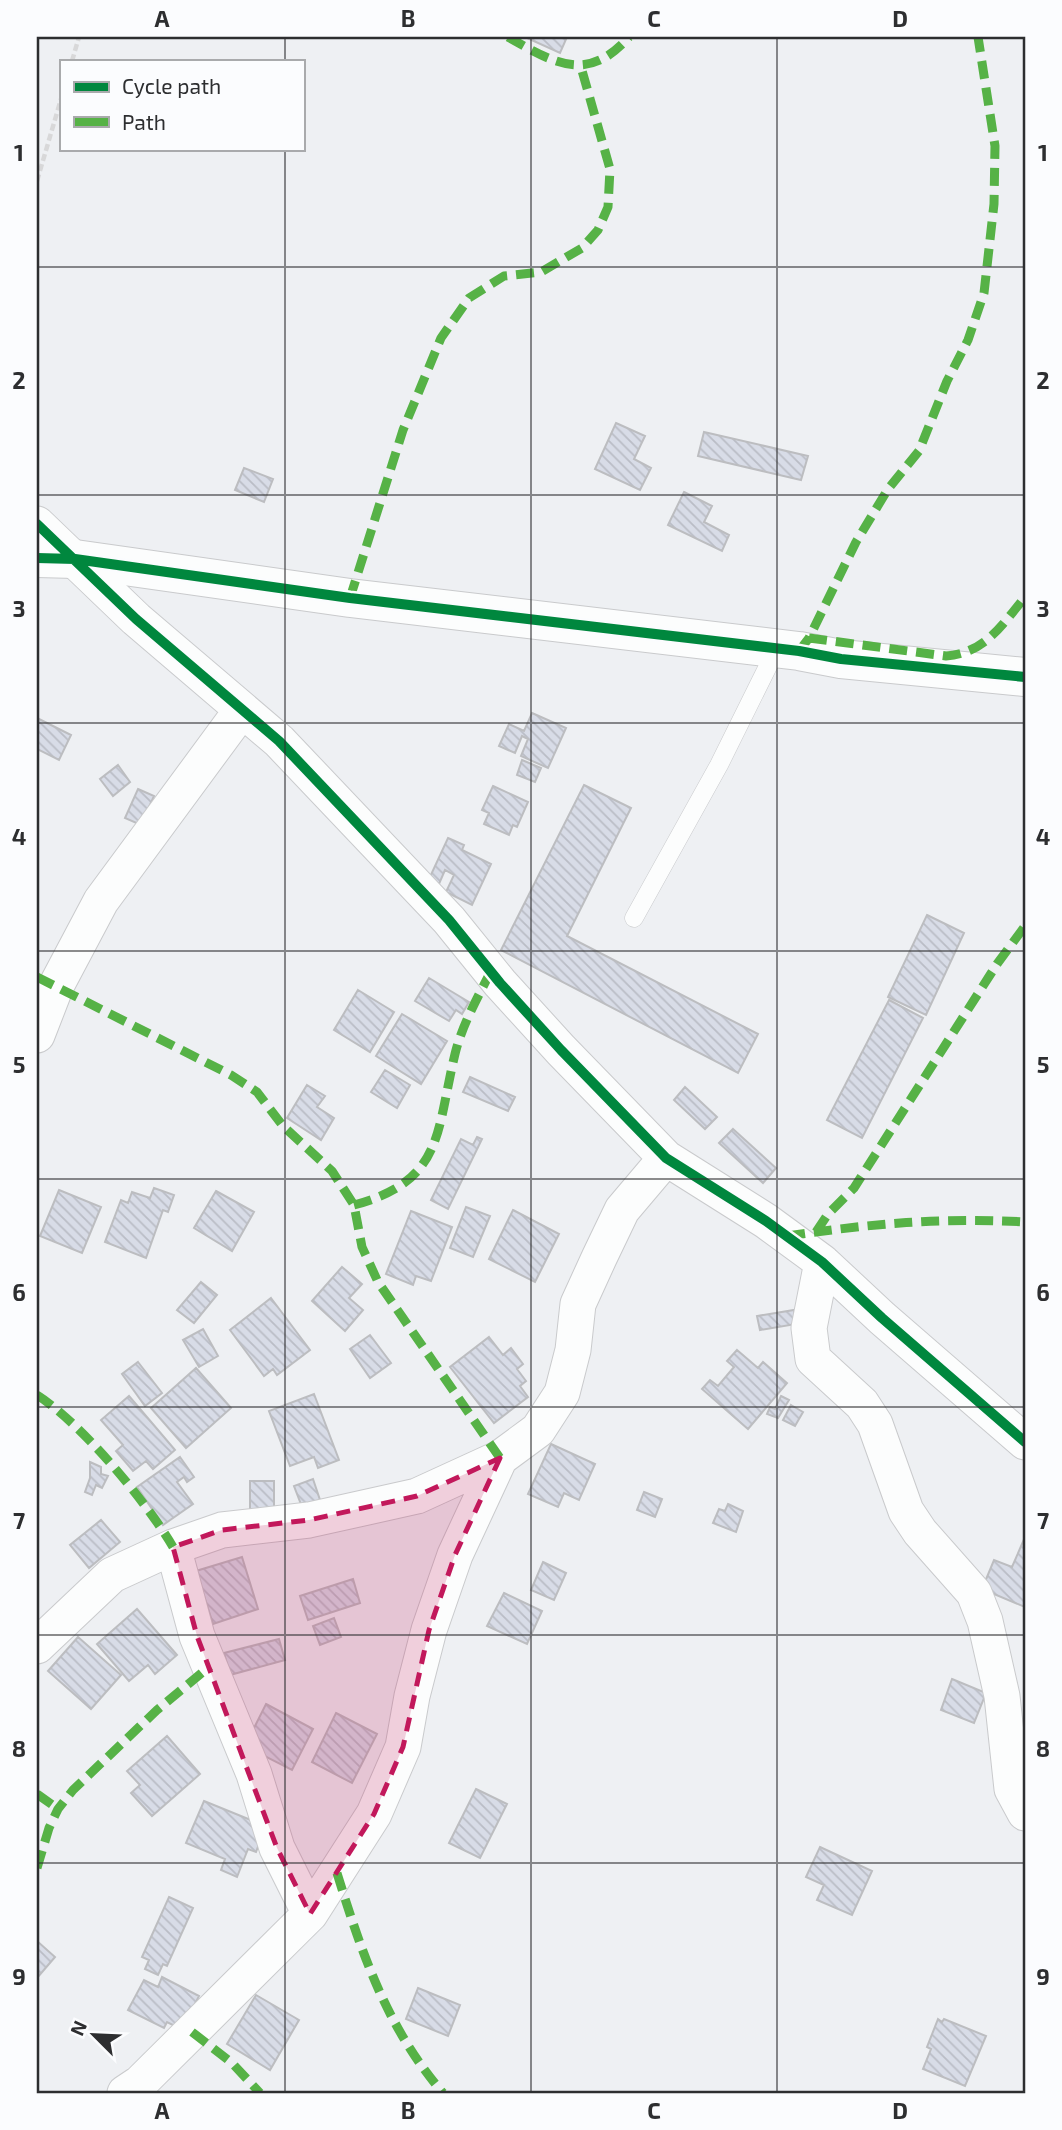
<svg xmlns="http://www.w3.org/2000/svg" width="1062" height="2130" viewBox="0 0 1062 2130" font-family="'Exo 2',sans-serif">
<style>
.building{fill:url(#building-back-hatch);stroke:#bcbdc0;stroke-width:2}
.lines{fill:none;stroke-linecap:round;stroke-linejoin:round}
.lane-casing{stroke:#c9cacc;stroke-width:19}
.street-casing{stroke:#c9cacc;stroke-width:37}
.secondary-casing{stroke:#c9cacc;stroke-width:40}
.path{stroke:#d8d8d9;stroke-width:4.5;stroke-dasharray:7 3.5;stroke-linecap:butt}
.lane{stroke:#fcfdfd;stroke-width:18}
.street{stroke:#fcfdfd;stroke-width:35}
.secondary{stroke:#fcfdfd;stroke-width:38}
.quiet{stroke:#56b246;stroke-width:9;stroke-dasharray:18 9;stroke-linecap:butt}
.cycleway-casing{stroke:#fbfcfe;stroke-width:15}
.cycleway{stroke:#00873e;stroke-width:10}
.marked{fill:#c2185b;fill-opacity:0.2;stroke:#c2185b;stroke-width:5;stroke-dasharray:14 9;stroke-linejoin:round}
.grid{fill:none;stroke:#2d2e30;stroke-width:2;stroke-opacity:0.55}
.neatline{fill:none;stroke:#2d2e30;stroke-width:2.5}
.grid-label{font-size:23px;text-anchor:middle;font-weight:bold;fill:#2d2e30}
</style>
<defs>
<pattern id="building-back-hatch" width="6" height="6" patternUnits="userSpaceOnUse" patternTransform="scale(1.75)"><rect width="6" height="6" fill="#d8dce7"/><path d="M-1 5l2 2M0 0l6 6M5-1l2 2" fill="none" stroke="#babdc6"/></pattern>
</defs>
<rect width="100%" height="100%" fill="#eef0f3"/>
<path class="building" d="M525,37H567L560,53Z
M616,423L645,436L634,459L651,468L640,490L595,469Z
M704,432L808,456L801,480L698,456Z
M244,468L273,479L264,502L235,490Z
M684,492L712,506L704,522L729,535L722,551L668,525Z
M532,713L566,728L548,768L521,756L528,739L522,736L515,753L499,746L509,724L524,731Z
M37,718L71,735L59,760L37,749Z
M522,760L541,768L535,782L517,775Z
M118,765L130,782L113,796L100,779Z
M584,785L631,808L567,936L758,1034L738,1073L501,950Z
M493,786L528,802L517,827L513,825L509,835L484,824L489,813L482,810Z
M138,789L154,796L141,825L125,818Z
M448,838L464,845L462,850L491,864L472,905L446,892L454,875L445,870L439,884L429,879Z
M927,915L964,933L926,1015L888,997Z
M429,978L469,1002L462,1014L456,1010L449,1021L415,1001Z
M358,990L394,1012L370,1052L334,1030Z
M889,1000L923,1018L862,1138L827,1120Z
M402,1014L447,1041L421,1084L376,1056Z
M385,1070L410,1085L397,1108L371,1092Z
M470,1077L515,1097L508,1111L463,1092Z
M307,1085L325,1096L317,1107L334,1118L321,1140L287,1118Z
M685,1087L717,1117L705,1129L674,1100Z
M733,1129L776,1168L763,1183L719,1143Z
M477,1137L482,1139L448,1209L431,1200L461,1139L473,1145Z
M154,1188L174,1195L168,1212L163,1210L146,1258L105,1242L121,1200L128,1203L132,1192L150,1198Z
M59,1190L101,1207L82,1253L40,1236Z
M216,1191L254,1212L232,1251L194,1228Z
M466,1207L490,1216L473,1257L450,1248Z
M513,1210L559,1234L535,1282L489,1259Z
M411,1211L452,1227L431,1281L416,1276L413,1285L386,1274Z
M342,1267L362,1284L349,1298L363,1310L345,1331L312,1301Z
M201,1282L217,1295L194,1323L177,1310Z
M271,1298L310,1350L277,1375L273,1369L264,1376L230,1330Z
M794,1310L796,1324L760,1330L757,1316Z
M203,1329L218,1356L199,1367L183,1340Z
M370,1335L391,1363L370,1378L350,1349Z
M489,1337L503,1355L511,1348L523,1364L517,1369L526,1381L520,1386L528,1397L494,1423L450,1367Z
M737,1350L758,1368L763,1362L787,1383L748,1429L702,1389L710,1380L718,1386L734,1367L727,1361Z
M138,1362L162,1393L145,1406L122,1374Z
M196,1368L231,1408L186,1448L151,1408Z
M314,1394L339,1460L318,1468L314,1457L290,1466L269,1411Z
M129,1396L175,1450L153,1469L146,1461L133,1471L116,1451L123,1445L101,1420Z
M781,1396L789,1400L778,1418L767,1414L770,1407L775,1409Z
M791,1405L803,1412L795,1426L783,1420Z
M551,1444L595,1464L579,1500L564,1493L558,1507L528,1494Z
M180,1457L194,1477L187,1482L184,1477L177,1482L193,1504L163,1525L137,1487Z
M90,1462L101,1467V1474L108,1476L102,1488L96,1485L92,1495L85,1492L90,1478Z
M313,1479L320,1500L302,1507L294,1486Z
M250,1481H274V1514L250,1515Z
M644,1492L662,1499L655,1517L637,1510Z
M728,1504L743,1511L736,1532L713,1523L719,1509L725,1511Z
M101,1520L120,1542L89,1568L70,1545Z
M1025,1537V1607L982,1589L994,1560L1012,1567Z
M242,1557L258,1609L213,1624L196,1571Z
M543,1562L566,1573L554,1600L531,1590Z
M353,1579L360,1603L308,1620L300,1596Z
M504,1593L542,1611L527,1644L487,1626Z
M137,1609L177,1655L155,1674L148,1665L129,1681L97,1644Z
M334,1618L341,1637L320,1645L313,1626Z
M78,1637L121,1675L91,1709L48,1671Z
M279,1639L285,1660L230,1675L224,1653Z
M952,1679L986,1693L974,1723L941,1710Z
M266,1704L313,1729L292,1770L245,1746Z
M336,1713L377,1734L352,1783L312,1762Z
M167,1736L200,1774L152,1816L131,1793L140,1785L127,1771Z
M476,1789L507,1804L480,1858L449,1843Z
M204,1801L258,1823L262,1836L256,1852L248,1849L237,1877L221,1870L225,1859L186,1843Z
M820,1847L872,1871L852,1915L817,1900L824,1885L806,1877Z
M169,1897L193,1908L167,1966L163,1964L158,1975L145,1969L149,1960L142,1957Z
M37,1941L55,1957L37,1978Z
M162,1977L199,1996L186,2022L179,2028L167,2022L164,2028L128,2010L144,1980L158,1987Z
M418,1988L460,2005L448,2036L406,2019Z
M256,1995L299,2020L270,2070L227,2044Z
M938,2019L942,2022L944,2019L986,2036L965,2086L923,2069L931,2049L927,2047Z"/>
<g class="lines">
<defs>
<path id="lane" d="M634,918L719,765L777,648"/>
<path id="street" d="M37,524L136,619L279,741L449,920L500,983L561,1050L666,1158L766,1221L822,1262L882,1318L1025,1442
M37,1035L56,986L101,901L241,711
M822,1262L809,1328L813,1359L862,1404L875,1424L906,1511L920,1532L974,1593L985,1621L1002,1696L1012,1789L1025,1813
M173,1547L197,1636L254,1774L277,1848L310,1914
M37,1646L112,1575L173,1547L222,1530L309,1520L417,1496L500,1458L538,1430L562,1393L573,1350L578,1304L599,1258L622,1210L666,1158
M125,2093L140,2083L310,1914L374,1814L403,1747L412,1696L429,1630L455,1555L500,1458"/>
<path id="secondary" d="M37,558L75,559L350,598L799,651L841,659L1025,677"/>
</defs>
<use href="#lane" class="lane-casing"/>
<use href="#street" class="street-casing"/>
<use href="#secondary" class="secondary-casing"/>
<path class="path" d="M72,61L79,37
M37,181L61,99"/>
<use href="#lane" class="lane"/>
<use href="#street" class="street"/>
<use href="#secondary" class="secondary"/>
<path class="quiet" d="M508,37C554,63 587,84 629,37
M350,598L403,430L441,338L469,298L504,276L541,272L582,248L598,230L608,207L610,169L581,67
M809,638L946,656C985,653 1002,625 1025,597
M799,651L809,638L856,542L888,489L919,451L947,381L968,340L984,293L994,204L995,146L978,37
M37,977L231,1075L257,1092L283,1126L332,1171L354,1205L362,1247L378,1282L500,1458
M354,1205C444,1181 436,1132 455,1054C462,1025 478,997 491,971
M816,1232L828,1214L854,1188L997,964L1025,926
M787,1236C871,1224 940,1217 1025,1222
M37,1395C81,1423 146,1501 173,1547
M37,1794L58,1809
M37,1868L49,1828L58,1809L73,1790L157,1710L210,1666
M337,1873C362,1954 387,2028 443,2093
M192,2032L232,2063L260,2093"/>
<defs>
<path id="cycleway" d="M37,524L136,619L279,741L449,920L500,983L561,1050L666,1158L766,1221L822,1262L882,1318L1025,1442
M37,558L75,559L350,598L799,651L841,659L1025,677"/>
</defs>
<use href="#cycleway" class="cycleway-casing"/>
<use href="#cycleway" class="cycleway"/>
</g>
<path class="marked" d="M500,1458L455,1555L429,1630L403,1747L374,1814L310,1914L277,1848L197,1636L173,1547L222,1530L309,1520L417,1496Z"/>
<path class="grid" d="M285,37V61M531,37V2093M777,37V2093M285,149V2093M37,267H1025M37,495H1025M37,723H1025M37,951H1025M37,1179H1025M37,1407H1025M37,1635H1025M37,1863H1025"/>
<rect width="1062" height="2130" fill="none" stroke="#fbfcfe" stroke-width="77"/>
<rect x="60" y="60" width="245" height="91" fill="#fbfcfe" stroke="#a9aaac" stroke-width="2"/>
<rect x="74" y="82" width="35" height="10" fill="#00873e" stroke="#a9aaac" stroke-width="2"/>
<text x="122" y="94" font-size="21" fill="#2d2e30">Cycle path</text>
<rect x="74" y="117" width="35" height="10" fill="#56b246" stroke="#a9aaac" stroke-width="2"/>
<text x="122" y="130" font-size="21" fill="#2d2e30">Path</text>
<g transform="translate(94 2035) rotate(294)" stroke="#fbfcfe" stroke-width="5" paint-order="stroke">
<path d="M0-5L12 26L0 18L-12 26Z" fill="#2d2e30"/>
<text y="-10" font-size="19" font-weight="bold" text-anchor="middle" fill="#2d2e30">N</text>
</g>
<rect x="38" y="38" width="986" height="2054" class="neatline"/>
<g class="grid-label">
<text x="162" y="27">A</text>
<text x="408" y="27">B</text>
<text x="654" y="27">C</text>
<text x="900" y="27">D</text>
<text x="19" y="161">1</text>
<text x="1043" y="161">1</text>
<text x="19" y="389">2</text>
<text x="1043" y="389">2</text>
<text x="19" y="617">3</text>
<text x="1043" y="617">3</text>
<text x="19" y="845">4</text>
<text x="1043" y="845">4</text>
<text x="19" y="1073">5</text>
<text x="1043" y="1073">5</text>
<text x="19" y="1301">6</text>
<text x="1043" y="1301">6</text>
<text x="19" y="1529">7</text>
<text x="1043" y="1529">7</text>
<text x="19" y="1757">8</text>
<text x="1043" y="1757">8</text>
<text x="19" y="1985">9</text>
<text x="1043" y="1985">9</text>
<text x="162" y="2119">A</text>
<text x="408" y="2119">B</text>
<text x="654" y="2119">C</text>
<text x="900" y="2119">D</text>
</g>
</svg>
